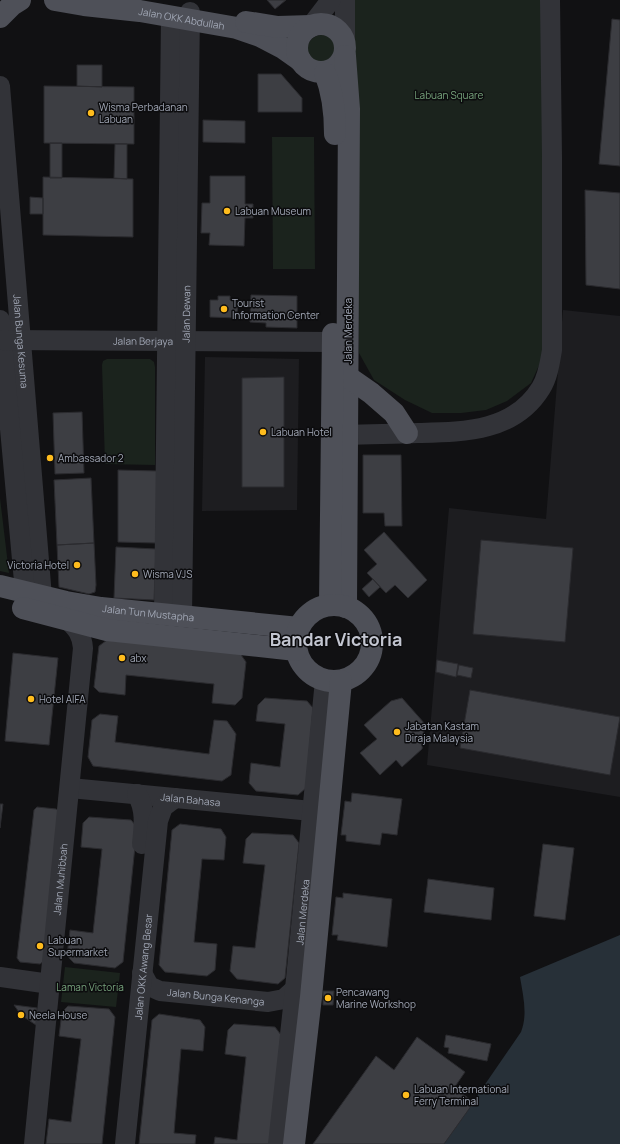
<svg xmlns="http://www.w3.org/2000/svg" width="620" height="1144" viewBox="0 0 620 1144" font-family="Manrope,sans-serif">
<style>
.built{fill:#1d1d20}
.green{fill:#1b231d}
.water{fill:#273038}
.building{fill:#3d3e43;stroke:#2b2b2f}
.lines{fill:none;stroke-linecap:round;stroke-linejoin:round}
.minor{stroke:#323338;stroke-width:20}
.major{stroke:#4e5058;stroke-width:22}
.poi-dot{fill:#ffbc1d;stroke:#0c0c0e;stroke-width:1.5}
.labels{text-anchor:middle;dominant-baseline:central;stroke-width:3;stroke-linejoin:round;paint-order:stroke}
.street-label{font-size:10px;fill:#a1a7b5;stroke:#0c0c0e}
.park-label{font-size:10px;fill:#76a27b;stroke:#0c0c0e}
.poi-label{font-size:10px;fill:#a1a7b5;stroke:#0c0c0e;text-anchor:start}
.town-label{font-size:18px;font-weight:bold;fill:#c3c6d1;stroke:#0c0c0e}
</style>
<rect width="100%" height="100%" fill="#111113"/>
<path class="built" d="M563,310L620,316V797L427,765L449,508L546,519Z
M205,357L299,359L297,510L202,511Z"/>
<path class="green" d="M353,0H543L546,350L531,383L507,401L486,410L461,413H432L405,400L374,380L359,353Z
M307 50a15 15 0 1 1 30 0a15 15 0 1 1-30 0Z
M272,137H314L315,269H273Z
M107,359H150L154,362L155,367V465L105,464L102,365L103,361Z
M0,498L9,573L0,571Z
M65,967L120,973L116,1007L61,1002Z"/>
<path class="water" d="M620,935V1144H444L521,1032C528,1014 523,996 520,977Z"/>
<path class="building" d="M267,0H286L275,9Z
M612,19L620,20V166L599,164Z
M77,65H102V87L77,86Z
M258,74H281L302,98V112H258Z
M44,86L134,87V144L44,143Z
M203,120L245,121V143L203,142Z
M50,143H62V178H50Z
M115,144H127V179L114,178Z
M210,176H245V204H253V218H245L244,246L209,245L210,233H201L202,203H210Z
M43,177L133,179V237L43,235Z
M585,190L620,193V289L586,285Z
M30,197L43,198V214H30Z
M251,295L297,296V319L250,318Z
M218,296H230V300L238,301L237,318L210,317V300H218Z
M250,318L297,319V328L266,327V323L250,322Z
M284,377V487H242V378Z
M82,412L84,473L55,474L53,413Z
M363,455H401L402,526H385L384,513H363Z
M118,470L157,471L156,543L118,542Z
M91,478L94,543L57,545L54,480Z
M384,532L427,580L408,598L395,585L386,593L367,573L377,564L364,550Z
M481,540L573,548L565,642L473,634Z
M94,543L96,585L95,592L89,594L59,587L57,545Z
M116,547L156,549L154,600L114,598Z
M373,579L380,587L369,597L362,589Z
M107,640L239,652L246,662L242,698L235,705L212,703L214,684L126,675L125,695L99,692L94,687L99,646Z
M13,653L58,658L49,745L5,741Z
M437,660L458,664L456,677L436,672Z
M459,665L473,668L471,678L457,675Z
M470,690L620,717L610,775L460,748Z
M265,698L307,701L313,708L306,788L298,795L256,791L249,783L251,763L280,767L285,724L256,721L258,705Z
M402,698L425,724L422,749L402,767L396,760L380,775L360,753L377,739L364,725L391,701Z
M100,714L118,716L115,742L209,754L214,720L227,721L236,734L231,775L222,781L93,766L88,757L92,720Z
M352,793L402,799L397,835L382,833L380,845L346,841V835H341L345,801L351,802Z
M0,804H3L0,828Z
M37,807L56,809L60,812L45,960L40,964L20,962L17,958L34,810Z
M89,817L131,820L137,827L123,962L115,968L74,963L67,956L70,930L93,933L102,849L81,847L83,823Z
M180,824L221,829L226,837L224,860L202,859L194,942L217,944L215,970L207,976L165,972L159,965L172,830Z
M252,833L293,835L299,843L285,978L278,984L237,979L230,971L233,946L255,948L265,865L243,863L246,839Z
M543,844L574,848L565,920L534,916Z
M428,879L494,888L491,920L424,912Z
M343,893L392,899L387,947L337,940L338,935H332L336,897L343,898Z
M323,991H334L333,1005H323Z
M14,1005L37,1008L36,1025L21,1015Z
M68,1006L109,1009L115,1017L102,1144H46L49,1119L71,1122L81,1039L59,1036L62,1012Z
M159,1014L200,1020L205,1027L203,1051L181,1049L174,1133L196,1135L195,1144H139L152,1020Z
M234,1024L275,1027L281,1035L270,1144H214L215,1137L237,1140L246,1057L225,1054L228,1030Z
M446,1035L491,1044L487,1061L448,1053L449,1048L444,1047Z
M417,1037L465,1072L454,1088L474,1102L444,1144H313L376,1056L394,1070Z"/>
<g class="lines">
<g class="minor">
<path d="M345,0V44"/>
<path d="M311,26L331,0"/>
<path id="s1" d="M0,86L42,597"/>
<path d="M0,320L25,592"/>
<path id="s2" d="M2,340L333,342"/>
<path d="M347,435C371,434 394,434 418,433C464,432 514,432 541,388C548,377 550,362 552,350V157L550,0"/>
<path d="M164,614L171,17"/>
<path id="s3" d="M182,616L190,12"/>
<path id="s4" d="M70,788L312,811"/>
<path d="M137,794C146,810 144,825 142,844"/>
<path id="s5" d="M142,973L149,986L160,991L268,1002L284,999L295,989"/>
<path d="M0,977L50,984"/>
<path id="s6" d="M34,1144L83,648C82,635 77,628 67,619"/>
<path id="s7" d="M125,1144L158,821L163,807L175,798"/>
<path id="s8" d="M278,1144L295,989L325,680"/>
</g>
<g class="major">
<path id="s9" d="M55,0L84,5L140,11L237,28L260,36L283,48L300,60"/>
<path d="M0,17L12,5L20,0"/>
<path d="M246,22L278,27L311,26"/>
<circle cx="321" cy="48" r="24"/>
<path d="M345,56L349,109L346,607"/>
<path d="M325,73C333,93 335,112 335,134"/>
<path d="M348,377L371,393L394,413L407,433"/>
<path id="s10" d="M0,586L66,602L101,608L299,628"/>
<path d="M330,605L333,334"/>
<circle cx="334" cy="643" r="38"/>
<path d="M23,608L107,630L296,650"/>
<path d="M294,1144L311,997L341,681"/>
</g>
</g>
<g class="poi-dot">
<circle cx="91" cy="113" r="4"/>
<circle cx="227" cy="211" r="4"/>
<circle cx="224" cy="309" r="4"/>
<circle cx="263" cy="432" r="4"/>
<circle cx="50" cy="458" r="4"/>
<circle cx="77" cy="565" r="4"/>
<circle cx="135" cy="574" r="4"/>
<circle cx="122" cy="658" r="4"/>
<circle cx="31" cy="699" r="4"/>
<circle cx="397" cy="732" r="4"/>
<circle cx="40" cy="946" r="4"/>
<circle cx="328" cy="998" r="4"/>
<circle cx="21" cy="1015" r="4"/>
<circle cx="406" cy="1095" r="4"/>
</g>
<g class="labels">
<g class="street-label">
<text stroke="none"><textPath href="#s9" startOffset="128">Jalan OKK Abdullah</textPath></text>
<text stroke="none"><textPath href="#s3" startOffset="302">Jalan Dewan</textPath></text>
<text transform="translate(348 331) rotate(-90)">Jalan Merdeka</text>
<text stroke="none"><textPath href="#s1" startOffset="256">Jalan Bunga Kesuma</textPath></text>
<text stroke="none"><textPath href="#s2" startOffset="141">Jalan Berjaya</textPath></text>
<text stroke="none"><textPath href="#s10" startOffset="151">Jalan Tun Mustapha</textPath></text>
<text stroke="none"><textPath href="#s4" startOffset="121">Jalan Bahasa</textPath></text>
<text stroke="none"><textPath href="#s6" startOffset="266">Jalan Muhibbah</textPath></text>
<text stroke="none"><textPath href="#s8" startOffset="233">Jalan Merdeka</textPath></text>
<text stroke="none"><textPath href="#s7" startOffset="178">Jalan OKK Awang Besar</textPath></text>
<text stroke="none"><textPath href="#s5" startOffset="83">Jalan Bunga Kenanga</textPath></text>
</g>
<g class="park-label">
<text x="449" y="95">Labuan Square</text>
<text x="90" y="987">Laman Victoria</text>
</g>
<g class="poi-label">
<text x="99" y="107">Wisma Perbadanan<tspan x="99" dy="12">Labuan</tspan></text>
<text x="235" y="211">Labuan Museum</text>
<text x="232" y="303">Tourist<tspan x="232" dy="12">Information Center</tspan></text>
<text x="271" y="432">Labuan Hotel</text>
<text x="58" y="458">Ambassador 2</text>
<text x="69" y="565" text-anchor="end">Victoria Hotel</text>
<text x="143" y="574">Wisma VJS</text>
<text x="130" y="658">abx</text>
<text x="39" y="699">Hotel AIFA</text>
<text x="405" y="726">Jabatan Kastam<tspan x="405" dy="12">Diraja Malaysia</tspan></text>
<text x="48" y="940">Labuan<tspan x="48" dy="12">Supermarket</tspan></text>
<text x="336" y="992">Pencawang<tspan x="336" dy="12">Marine Workshop</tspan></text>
<text x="29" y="1015">Neela House</text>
<text x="414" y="1089">Labuan International<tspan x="414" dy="12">Ferry Terminal</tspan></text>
</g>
<g class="town-label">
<text x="336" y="639">Bandar Victoria</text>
</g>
</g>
</svg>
